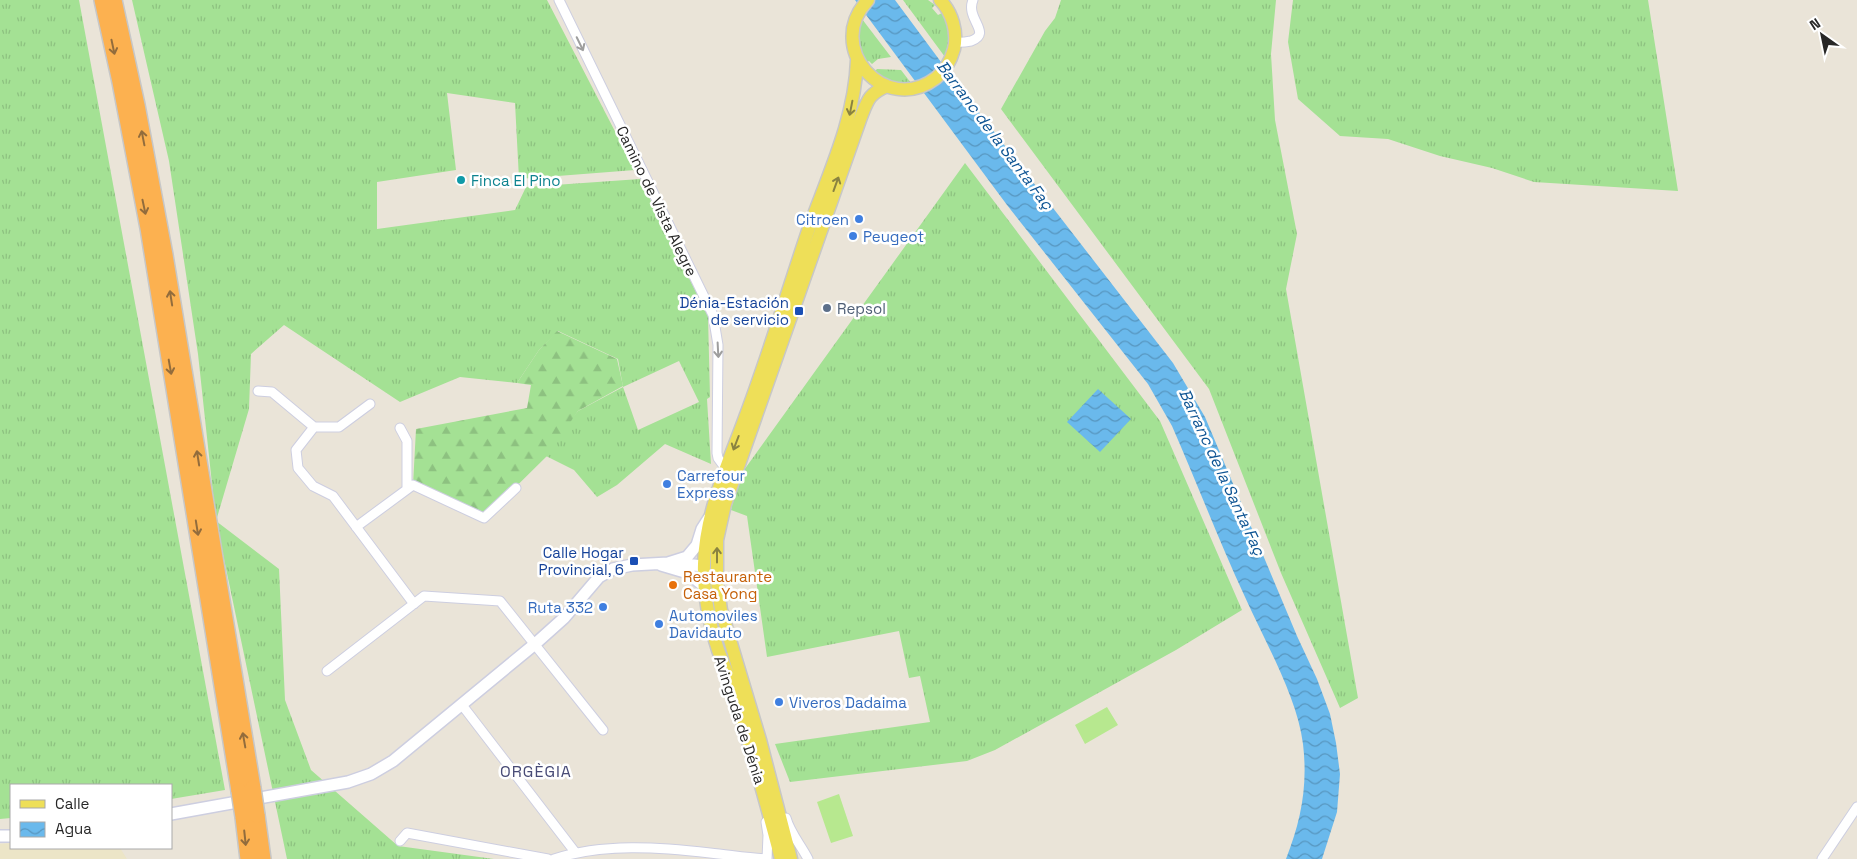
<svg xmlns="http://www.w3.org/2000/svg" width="1857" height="859" viewBox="0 0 1857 859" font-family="'Space Grotesk',sans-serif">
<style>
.education{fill:#ece5c7}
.grass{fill:url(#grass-tufts);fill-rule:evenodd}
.forest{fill:url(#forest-firs)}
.pitch{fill:#b7e88f}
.water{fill:url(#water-waves)}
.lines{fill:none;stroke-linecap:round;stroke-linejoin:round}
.street-casing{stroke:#cdcee0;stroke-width:11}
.secondary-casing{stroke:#cdcee0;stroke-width:14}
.primary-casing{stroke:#c7c7c7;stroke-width:15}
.highway-casing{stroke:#c7c7c7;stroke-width:18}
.street{stroke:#fff;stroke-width:9}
.secondary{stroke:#fff;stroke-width:11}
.primary{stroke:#eedf58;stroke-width:12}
.highway{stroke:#fcb150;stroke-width:15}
.highway-bridge-casing{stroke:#c7c7c7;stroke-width:18;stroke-linecap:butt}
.highway-bridge{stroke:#fcb150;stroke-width:15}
.oneway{stroke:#9e9e9e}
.oneway2{stroke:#926c3c}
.oneway3{stroke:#8a8340}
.culture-dot{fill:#0f9aa8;stroke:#fff;stroke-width:2}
.shop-dot{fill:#3f7fe0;stroke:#fff;stroke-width:2}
.service-dot{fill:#5c6f8a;stroke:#fff;stroke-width:2}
.transit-dot{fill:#1a4fb4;stroke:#fff;stroke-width:2}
.food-dot{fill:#e8710a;stroke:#fff;stroke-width:2}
.labels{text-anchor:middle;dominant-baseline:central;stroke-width:5;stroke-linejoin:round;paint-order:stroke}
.culture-label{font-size:15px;fill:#0d838f;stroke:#fff;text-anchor:start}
.street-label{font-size:15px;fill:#272727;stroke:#fff}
.shop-label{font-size:15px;fill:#366cbe;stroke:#fff;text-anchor:start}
.transit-label{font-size:15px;fill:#164399;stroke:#fff;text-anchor:end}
.service-label{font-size:15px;fill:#4e5e75;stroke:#fff;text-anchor:start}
.food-label{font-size:15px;fill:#c56008;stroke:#fff;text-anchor:start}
.water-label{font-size:16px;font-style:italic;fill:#0e5493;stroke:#fff}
.neighbourhood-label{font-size:16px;letter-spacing:1px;fill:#484b76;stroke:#fff}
</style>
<defs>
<pattern id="grass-tufts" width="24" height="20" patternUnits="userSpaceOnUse" patternTransform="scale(1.25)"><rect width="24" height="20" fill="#a4e194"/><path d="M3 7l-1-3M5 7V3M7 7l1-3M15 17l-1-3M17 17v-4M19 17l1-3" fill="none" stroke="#8dc180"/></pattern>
<pattern id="forest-firs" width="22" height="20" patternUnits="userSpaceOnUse" patternTransform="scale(1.25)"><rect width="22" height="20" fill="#a4e194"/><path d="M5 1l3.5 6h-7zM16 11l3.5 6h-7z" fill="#8dc180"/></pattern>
<pattern id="water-waves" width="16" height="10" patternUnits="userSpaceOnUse" patternTransform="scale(1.25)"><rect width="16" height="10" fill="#6ab9ec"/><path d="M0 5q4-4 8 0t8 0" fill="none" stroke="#5796bf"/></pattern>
</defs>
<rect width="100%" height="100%" fill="#eae4d8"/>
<path class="education" d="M11,843V848H120L127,859H0V844Z"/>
<path class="grass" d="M0,0H79L225,790L171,799V785H11V818L0,819Z
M132,0H547L635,170L519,179L515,103L447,93L456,170L377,182V229L515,210L526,187L640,179L708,316L710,397L707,399L711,464L665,444L617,485L597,497L574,470L542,454L578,411L623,387L618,359L558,331L539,350L517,383L460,377L400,402L284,325L251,354L249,409L216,521L279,569L285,700L311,770L398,846L494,859H287L216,521L198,354L169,161ZM679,361L699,402L638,430L623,387Z
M903,0H928L935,5L932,8L938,15L942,13C950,28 950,41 945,57Z
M1061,0H1276L1271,54L1275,120L1297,234L1286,289L1358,698L1340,708L1281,573L1209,389L1001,109L1045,31L1055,18Z
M1293,0H1648L1678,191L1534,182L1492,168L1440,156L1388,139L1340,136L1298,99L1288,42Z
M862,19L891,57L878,59L872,64L869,61L866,63C858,49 857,34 862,19Z
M877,69L901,70L911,83C896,84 887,80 874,72Z
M965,163L1160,421L1242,610L1176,650L995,750L967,761L790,782L775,744L930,722L920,676L909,678L899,631L767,657L747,516L731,510L739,477Z"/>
<path class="forest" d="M557,331L617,359L623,386L578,411L547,456L484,518L413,485L416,429L527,408L531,385L517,383L539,350Z"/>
<path class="pitch" d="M1107,707L1118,725L1085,744L1075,725Z
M839,794L853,836L831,843L817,802Z"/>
<path class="water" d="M855,0H895L964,93L1173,363L1205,417L1297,636L1317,679L1330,714L1336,743L1340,774L1337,812L1322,859H1286C1301,821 1308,786 1303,744C1297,696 1265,642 1245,597C1219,541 1197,483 1172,426L1148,384L1007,205Z
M1098,389L1131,419L1100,452L1067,422Z"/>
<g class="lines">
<defs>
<path id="street" d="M559,0L713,315L718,345L717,453L718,458L726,469
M955,42C961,43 966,42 971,41C993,33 965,19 973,0
M258,391L272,392L314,427H339L370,404
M314,427L296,450L298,468L313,486L333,496L414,604
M400,428L407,441V489
M356,527L413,485L484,518L516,488
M327,671L424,596L500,601L603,730
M462,705L575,852
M786,818C790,833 801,845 808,859
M766,822L768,835L767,859
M400,841L407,833L548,859
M554,859C603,843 659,847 710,853C730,855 748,858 767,859
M1822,859L1857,807"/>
<path id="secondary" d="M675,563L703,566
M661,565L688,573L704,586
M171,814L348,782L371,774L393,761L535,644L564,618L599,577L613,569L632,565L668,563L687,557L697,545L702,529L709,518
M0,836H11"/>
<path id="primary" d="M868,0C823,47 885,117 936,78C945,71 951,60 954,49C958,32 952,12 940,0
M781,859C766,802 750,746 733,689C729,676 723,663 718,650C709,622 703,593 704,564C705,512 729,462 746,415C769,354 788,290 809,228C829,173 855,119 857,60
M791,859L760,740L721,610L717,582V540L725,504L861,117C868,99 869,94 887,86"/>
<path id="highway" d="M102,0L120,82L148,228L239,791
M114,0L137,105L165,255L253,788
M257,815L263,859
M243,817L248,859"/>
</defs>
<use href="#street" class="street-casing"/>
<use href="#secondary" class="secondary-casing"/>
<use href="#primary" class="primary-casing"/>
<use href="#highway" class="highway-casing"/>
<use href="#street" class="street"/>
<use href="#secondary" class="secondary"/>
<use href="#primary" class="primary"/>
<use href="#highway" class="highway"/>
<defs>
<path id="highway-bridge" d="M253,788L257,815
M239,791L243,817"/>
</defs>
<use href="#highway-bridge" class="highway-bridge-casing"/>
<use href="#highway-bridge" class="highway-bridge"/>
</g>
<defs><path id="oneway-shaft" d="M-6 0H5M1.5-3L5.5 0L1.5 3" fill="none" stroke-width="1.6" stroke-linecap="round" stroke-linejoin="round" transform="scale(1.25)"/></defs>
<g class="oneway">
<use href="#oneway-shaft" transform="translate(580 44) rotate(64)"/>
<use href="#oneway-shaft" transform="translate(718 350) rotate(87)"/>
</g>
<g class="oneway2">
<use href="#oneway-shaft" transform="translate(113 47) rotate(78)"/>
<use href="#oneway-shaft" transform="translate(143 138) rotate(-101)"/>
<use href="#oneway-shaft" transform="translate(144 207) rotate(78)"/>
<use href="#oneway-shaft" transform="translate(171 298) rotate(-99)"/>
<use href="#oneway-shaft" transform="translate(170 367) rotate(80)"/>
<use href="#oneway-shaft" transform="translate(198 458) rotate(-99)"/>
<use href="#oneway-shaft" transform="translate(197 528) rotate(81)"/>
<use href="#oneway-shaft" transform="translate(244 740) rotate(-100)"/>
<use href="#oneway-shaft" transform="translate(245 838) rotate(84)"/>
</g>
<g class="oneway3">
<use href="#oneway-shaft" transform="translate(851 108) rotate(101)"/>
<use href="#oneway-shaft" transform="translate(836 184) rotate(-70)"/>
<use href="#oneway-shaft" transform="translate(736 443) rotate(111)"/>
<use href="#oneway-shaft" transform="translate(717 555) rotate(-90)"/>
</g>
<circle class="culture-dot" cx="461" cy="180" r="5"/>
<g class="shop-dot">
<circle cx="859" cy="219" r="5"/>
<circle cx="853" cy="236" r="5"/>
<circle cx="667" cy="484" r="5"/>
<circle cx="603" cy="607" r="5"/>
<circle cx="659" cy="624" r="5"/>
<circle cx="779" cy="702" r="5"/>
</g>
<circle class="service-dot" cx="827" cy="308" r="5"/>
<g class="transit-dot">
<rect x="794" y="306" width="10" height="10" rx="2.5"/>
<rect x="629" y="556" width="10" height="10" rx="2.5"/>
</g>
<circle class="food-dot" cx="673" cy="585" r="5"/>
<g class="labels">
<g class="culture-label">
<text x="471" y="180">Finca El Pino</text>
</g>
<g class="street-label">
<text transform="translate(657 201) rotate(64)">Camino de Vista Alegre</text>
<text transform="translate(740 720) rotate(72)">Avinguda de Dénia</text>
</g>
<g class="shop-label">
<text x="849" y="219" text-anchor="end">Citroen</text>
<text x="863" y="236">Peugeot</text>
<text x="677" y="475">Carrefour<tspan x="677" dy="17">Express</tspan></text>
<text x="593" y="607" text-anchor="end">Ruta 332</text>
<text x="669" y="615">Automoviles<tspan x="669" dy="17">Davidauto</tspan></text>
<text x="789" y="702">Viveros Dadaima</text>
</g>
<g class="transit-label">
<text x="789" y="302">Dénia-Estación<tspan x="789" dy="17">de servicio</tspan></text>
<text x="624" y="552">Calle Hogar<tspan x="624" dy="17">Provincial, 6</tspan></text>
</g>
<g class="service-label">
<text x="837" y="308">Repsol</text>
</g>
<g class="food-label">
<text x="683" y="576">Restaurante<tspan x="683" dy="17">Casa Yong</tspan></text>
</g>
<g class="water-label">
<text transform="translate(995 135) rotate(53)">Barranc de la Santa Faç</text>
<text transform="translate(1222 472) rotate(65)">Barranc de la Santa Faç</text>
</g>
<g class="neighbourhood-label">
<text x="536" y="771">ORGÈGIA</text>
</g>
</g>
<rect x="10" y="784" width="162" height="65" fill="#ffffff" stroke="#a9a9a9"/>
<rect x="20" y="800" width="25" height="8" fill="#eedf58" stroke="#a9a9a9"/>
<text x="55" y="809" font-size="15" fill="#272727">Calle</text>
<rect x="20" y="822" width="25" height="15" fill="url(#water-waves)" stroke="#a9a9a9"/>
<text x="55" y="834" font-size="15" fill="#272727">Agua</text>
<g transform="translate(1822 35) rotate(327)" stroke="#ffffff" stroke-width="4" paint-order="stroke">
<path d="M0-4L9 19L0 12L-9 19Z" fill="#272727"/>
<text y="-8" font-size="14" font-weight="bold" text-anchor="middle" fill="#272727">N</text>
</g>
</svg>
